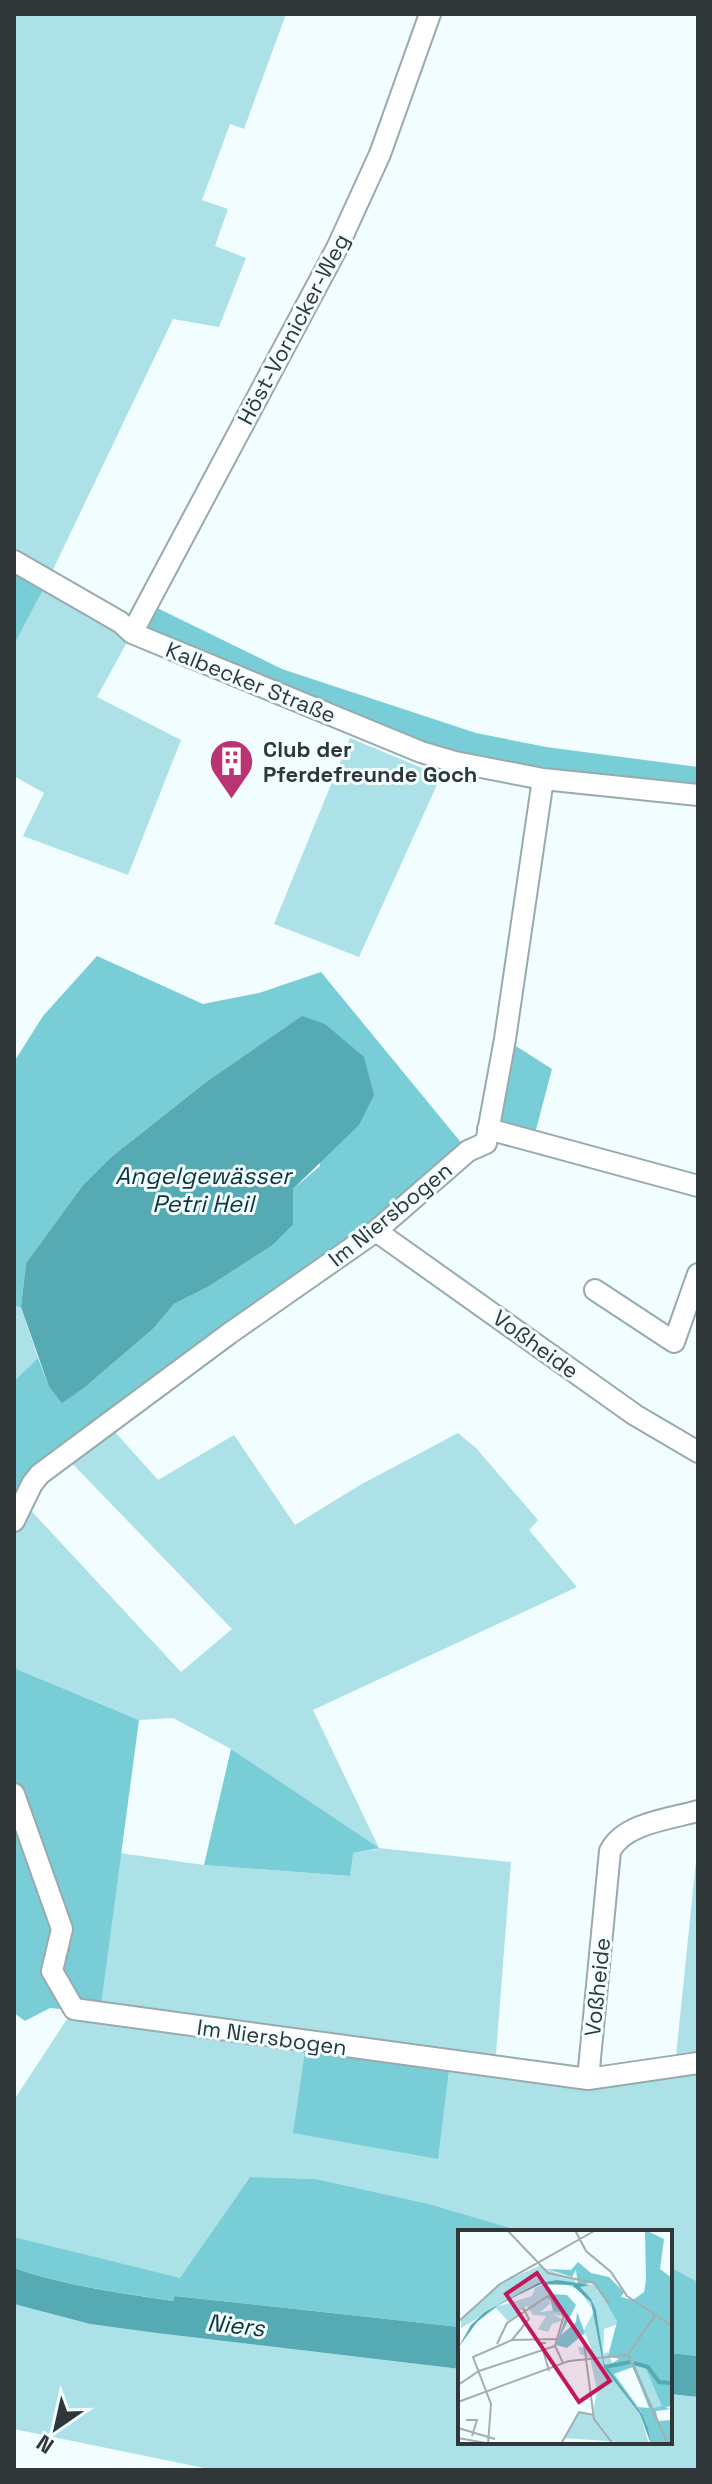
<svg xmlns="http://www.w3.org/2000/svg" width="712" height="2484" viewBox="0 0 712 2484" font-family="'Space Grotesk',sans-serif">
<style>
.green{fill:#ade1e8}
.forest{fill:#79cdd7}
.water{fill:#56aab4}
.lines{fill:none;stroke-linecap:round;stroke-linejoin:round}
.minor-casing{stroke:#97abae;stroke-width:24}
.minor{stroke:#fff;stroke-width:20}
.labels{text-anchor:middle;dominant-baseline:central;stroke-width:6;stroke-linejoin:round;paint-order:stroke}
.street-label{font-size:22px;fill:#2f3738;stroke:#f1fdff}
.poi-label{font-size:22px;font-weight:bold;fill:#2f3738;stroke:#f1fdff;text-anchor:start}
.water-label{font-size:24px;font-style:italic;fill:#0d363b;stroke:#f1fdff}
.inset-river{fill:none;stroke:#56aab4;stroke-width:4}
.inset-road{fill:none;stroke:#a3aeaf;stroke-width:2}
.view{fill:#c2185b;fill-opacity:0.15;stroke:#c2185b;stroke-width:4}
.inset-edge{fill:none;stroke:#2f3738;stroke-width:4}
</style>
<rect width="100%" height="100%" fill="#f1fdff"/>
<path class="green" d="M14,14H286L244,129L230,124L202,200L228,209L215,246L246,258L219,327L173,319L48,580L132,633L97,697L181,740L128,875L23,836L44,793L14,776V645L47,581L21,565L14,577Z
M350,738L441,776L359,957L274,924Z
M14,1306L21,1307L38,1358L14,1381Z
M108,1424L158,1480L234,1435L295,1525L360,1485L458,1433L476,1448L538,1520L529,1530L577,1587L313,1710L379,1848L511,1862L495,2066L588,2079L675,2066L698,1841V2282L670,2267V2232H524L429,2204L316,2179L250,2177L180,2279L14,2237V2100L71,2013L100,2012L120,1853L204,1865L350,1876L352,1853L377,1849L231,1749L173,1718L139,1720L14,1668V1521L23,1502L181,1672L232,1629L65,1456Z
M14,2304L90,2324L156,2333L460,2369V2442H670V2394L698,2397V2470H214L14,2429Z"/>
<path class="forest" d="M21,565L48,580L14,645V577Z
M147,603L282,669L476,733L546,747L698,767V795L455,762L132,633Z
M97,956L203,1004L259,993L321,972L468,1151L40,1474L14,1521V1381L38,1358L49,1387L62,1402L84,1388L154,1328L174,1304L206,1288L273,1245L293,1225V1189L320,1166L302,1017L206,1082L110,1158L83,1185L26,1263L21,1307L14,1306V1062L43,1016Z
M505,1039L552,1069L533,1141L488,1129Z
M14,1668L139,1720L100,2013L50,2008L25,2021L14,2013Z
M231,1749L379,1848L353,1853L350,1876L204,1865Z
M286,2038L450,2061L438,2159L293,2133L305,2051Z
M250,2177L316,2179L429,2204L524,2232H460V2327L176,2296L174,2301C120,2293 66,2286 14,2268V2237L180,2278Z
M670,2267L698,2282V2356L670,2353Z"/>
<path class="water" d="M302,1016L325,1024L364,1057L374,1095L359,1125L293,1189V1225L273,1245L206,1288L174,1304L154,1328L84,1388L62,1403L49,1387L21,1307L26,1263L83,1185L110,1158L206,1082Z
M14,2268C66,2286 119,2293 173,2301L175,2296L460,2327V2369L156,2333L90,2324L14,2304Z
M670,2353L698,2356V2397L670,2394Z"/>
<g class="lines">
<defs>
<path id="minor" d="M14,561L120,622L132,633L421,752L455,762L543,779L698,795
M132,633L337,248L380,154L430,14
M488,1129L698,1186
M376,1231L635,1415L698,1452
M595,1290L674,1342L698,1274
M14,1521L32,1484L40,1474L230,1333L376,1231L468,1151L486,1143L505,1039L543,779
M14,1794L62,1929L52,1971L74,2009L588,2079L698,2063
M588,2079L610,1851C624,1823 670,1819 698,1811"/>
</defs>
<use href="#minor" class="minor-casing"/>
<use href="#minor" class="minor"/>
</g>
<defs>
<symbol id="building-pin" viewBox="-11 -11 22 30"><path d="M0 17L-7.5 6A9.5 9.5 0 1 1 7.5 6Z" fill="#ba3373" stroke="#f1fdff"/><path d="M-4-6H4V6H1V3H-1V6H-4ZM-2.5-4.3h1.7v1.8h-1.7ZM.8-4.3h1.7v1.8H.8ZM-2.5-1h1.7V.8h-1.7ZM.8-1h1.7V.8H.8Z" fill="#fff"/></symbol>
</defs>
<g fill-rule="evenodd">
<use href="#building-pin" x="206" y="736" width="51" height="69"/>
</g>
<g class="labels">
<g class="street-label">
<text transform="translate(293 329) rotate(-62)">Höst-Vornicker-Weg</text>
<text transform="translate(251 682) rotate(22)">Kalbecker Straße</text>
<text transform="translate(390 1214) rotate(-39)">Im Niersbogen</text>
<text transform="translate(536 1344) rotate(36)">Voßheide</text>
<text transform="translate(597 1987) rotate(-84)">Voßheide</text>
<text transform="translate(272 2037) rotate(8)">Im Niersbogen</text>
</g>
<g class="poi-label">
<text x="263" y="749">Club der<tspan x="263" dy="25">Pferdefreunde Goch</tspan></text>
</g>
<g class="water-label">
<text x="203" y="1175">Angelgewässer<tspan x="203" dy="28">Petri Heil</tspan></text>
<text transform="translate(236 2325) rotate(6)">Niers</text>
</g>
</g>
<g transform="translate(458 2230)">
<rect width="214" height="214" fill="#f1fdff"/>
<path d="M120,9L81,36L117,50L118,55L99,50L80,53L3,98V90L39,55L81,36ZM91,52L100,51L111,54L119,58L130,68L136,79L138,88L146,138L182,184L191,214L106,208L121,182L135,184L139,160L132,128L122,124L120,117L131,118L132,127L133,118L126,100L136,81L121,60L104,53L90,55L92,74L82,82L104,79L107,87L95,84L106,90L94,94L90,102L80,99L88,86L75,85L69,76L62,81L68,93L62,84L50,91L38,78L18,93L38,77L74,66L77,58ZM137,54L160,94L146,99L145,124L150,122L155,135L174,132L186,133L207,153L214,152L206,154L201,152L190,137L175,133L150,140L180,178L184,183L188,192L190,199L193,214L183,184L150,141L147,135L145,130L138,80L120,56ZM176,135L188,139L205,176L195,178Z" fill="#ade1e8"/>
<path d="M187,0L206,9L202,39L214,48V175L207,178L214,179L198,181L200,191L214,190V214H193L184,183L148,137L161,129L150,126L159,92L136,52L120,56L118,40L114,47L89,39L113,40L120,32L133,43L151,47L166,62L163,67L175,70L186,62L188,50ZM177,135L188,139L204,176L195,178ZM175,137L191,178L180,177L156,144ZM91,64L109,65L118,75L103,105L118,92L119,82L127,103L109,118L98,115L109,83L95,81Z" fill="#79cdd7" fill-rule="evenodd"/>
<path d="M99,50L132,55L122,57L133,69L138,80L146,133L184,184L190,199L193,214L182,184L146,138L133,72L114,55L83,54L40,75L19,92L0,118L13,95L27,82L80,53Z" fill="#56aab4"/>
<path class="inset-river" d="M176,133L190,137L201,152L214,153M147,137L172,132"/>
<path class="inset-road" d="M49,0L90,43L136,53L151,74M117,0L128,21L153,42L169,66L214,96M0,92L42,54L138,0M54,110L71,89L65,78M88,113H83L91,141M39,114L49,93L90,66L106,85L97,116L105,133M126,114L136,189L155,214M170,125L210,214M170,125L197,85M0,155L21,141L97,116M0,172L111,131L170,125M8,190H19L14,206M0,198L37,209M0,208L33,214M30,214L33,174L15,127L54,110L99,109M103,214L121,182L136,185"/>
<path class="view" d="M79,43L152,151L121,172L48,64Z"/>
<rect width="214" height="214" class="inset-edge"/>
</g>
<rect width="712" height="2484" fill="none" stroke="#2f3738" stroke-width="32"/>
<g transform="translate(56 2428) rotate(214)" stroke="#f1fdff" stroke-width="6" paint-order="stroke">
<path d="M0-6L14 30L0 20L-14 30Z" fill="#2f3738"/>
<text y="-12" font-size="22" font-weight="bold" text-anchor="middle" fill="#2f3738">N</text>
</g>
</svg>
